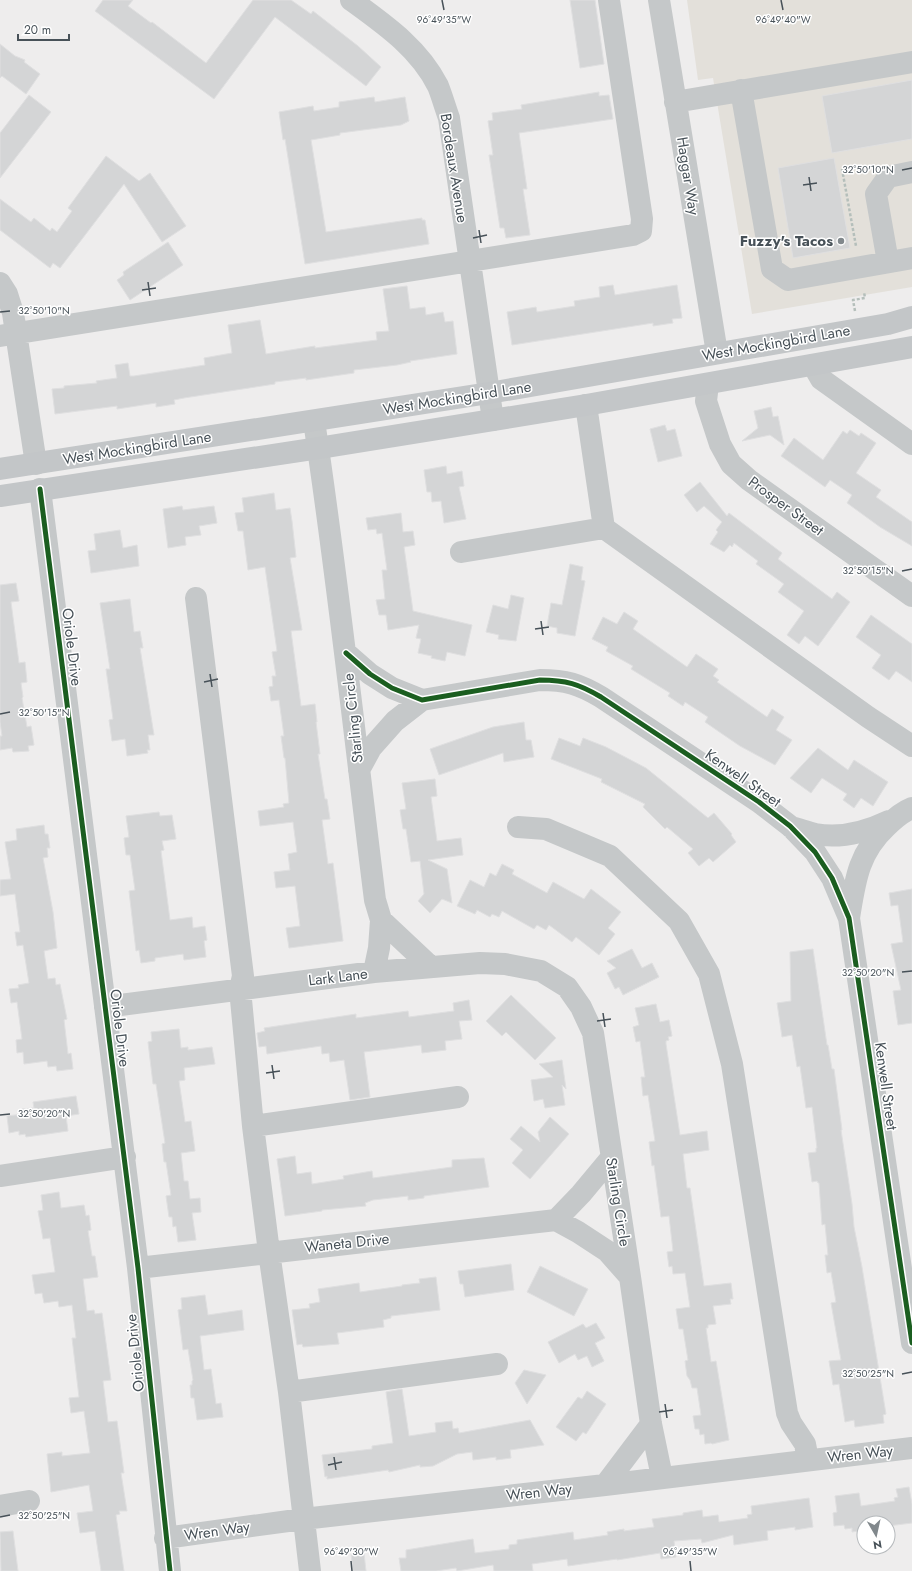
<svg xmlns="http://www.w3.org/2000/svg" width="912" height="1571" viewBox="0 0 912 1571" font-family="Jost,sans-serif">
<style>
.commercial{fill:#e3e0da}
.building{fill:#d4d5d6;stroke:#dfdfe0}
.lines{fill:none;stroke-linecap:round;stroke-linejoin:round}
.path{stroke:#b5bfbb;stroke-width:2.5;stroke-dasharray:3 2;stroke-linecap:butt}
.minor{stroke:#c5c8c9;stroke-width:22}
.major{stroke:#c3c6c8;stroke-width:22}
.cycleway-casing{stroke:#fff;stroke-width:8}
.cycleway{stroke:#1b5e20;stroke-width:5}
.ticks{fill:none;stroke:#475158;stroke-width:1.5}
.poi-dot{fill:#81888c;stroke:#fff;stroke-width:1.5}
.labels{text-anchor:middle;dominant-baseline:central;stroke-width:3;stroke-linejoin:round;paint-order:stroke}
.street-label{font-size:15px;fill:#475158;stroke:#fff}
.poi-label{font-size:15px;font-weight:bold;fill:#475158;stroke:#fff;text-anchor:end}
.ticks-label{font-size:10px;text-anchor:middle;fill:#475158;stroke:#fff;stroke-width:3;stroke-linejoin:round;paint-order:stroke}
</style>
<rect width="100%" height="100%" fill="#eeeded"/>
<path class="commercial" d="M687,0H912V287L752,314L713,78L698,80Z"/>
<path class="building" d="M103,0H133L128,6L151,23L152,22L206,63L253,0H291L311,14L313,11L358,46L381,67L366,86L275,17L214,99L95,11Z
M570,0H595L604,64L580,68Z
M0,44L15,56L25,60L24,62L40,74L26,94L2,76L0,78Z
M912,80V139L832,153L822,96Z
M599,92V96L609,95L613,119L519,133L527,189H523L530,235L506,238L504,228H500L489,155H493L488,121L493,120L492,113L522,109L521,105Z
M29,95L51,112L0,178V133Z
M374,97L375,102L405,97L409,121L401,125L340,133V135L311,140L326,232L422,218V220H425L429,244L305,264L285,139L283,140L279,112L313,106L314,111L339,107V102Z
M106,156L139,181L150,173L186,226L162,242L124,184L60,268L53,263L50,268L0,230V199L31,222L34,218L50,231L52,228L57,232L72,211L68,208Z
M834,158L850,248L793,258L778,168Z
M168,242L183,265L130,300L117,280L124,275L123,272Z
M613,285L615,295L677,285L682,318L672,319L673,323L653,326V323L512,345L507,312L536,307L537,312L575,306L574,301L600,297L599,287Z
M407,286L410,309L425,307L426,315L443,312L445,322L453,321L457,354L410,361L411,362L397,365L354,370V373L306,380V378L275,382V384L184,398L174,400L175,404L156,407V403L117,409V406L55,414L52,389L64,388V386L97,383L96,381L117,378L115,365L128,363L130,376H134L205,365L204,358L232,353L228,325L260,320L266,354L315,346V348L377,340L376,332L389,331L383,289Z
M771,407L773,417L778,416L784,445L770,435L742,441L758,428L754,411Z
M665,425L667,431L675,429L682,456L658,462L650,429Z
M850,430L859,436L861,433L876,443L856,473L881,490L876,497L912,522V546L880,527L847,503L852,495L830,480L825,487L781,456L794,438L823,460L843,431L847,434Z
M446,466L447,474L462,471L464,486L459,487L466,519L444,523L441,501L432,502L431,492H427L424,470Z
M700,482L727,516L729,513L782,553L778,559L832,599L837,592L850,602L818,646L805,636L799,644L787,635L804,611L778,592L784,584L756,564L758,561L734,543L732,547L730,545L724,552L710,544L718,532L716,530L722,522L704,506L697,512L684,495Z
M274,493L276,510L290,508L292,521L296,557L290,558L302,630L291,631L301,706L315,704L317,722H316L320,754H318L325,799H327L330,819L322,820L328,864L333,863L343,941L289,948L286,928L300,926L295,886L276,888L274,872L290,870L288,854L297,852L293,822L260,826L258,811L284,807L283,804L289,803L285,758H284L281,736H284L279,700L271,701L269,687L273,686L272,676H276L272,652L277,651L265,567L248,570L243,531H238L235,513L244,512L242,498Z
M182,506L183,510L214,506L217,523L199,526L201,535L185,537L186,545L168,548L163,509Z
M401,513L403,532L413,531L415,545L404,547L413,611L472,625L465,656L447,652L445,661L431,658L432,656L418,653L421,639L416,638L419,625L388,630L386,615H379L376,600L385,599L382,570H387L382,533L377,534L376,529L368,530L366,518Z
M120,530L123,548L137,545L139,566L91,573L88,551L96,550L94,534Z
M570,564L583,567L581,580L585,581L575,636L557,633V628L547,626L551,603L562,605Z
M16,583L19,601L11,602L19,663L25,662L27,682L21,683L23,697L22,698L27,727L31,726L34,745L28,746L29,751L13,752L12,748L0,750V736H2L0,722V585Z
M511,595L524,598L516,641L498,639L499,635L486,632L493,605L508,609Z
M130,599L134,632L140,631L143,648H140L154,735H148L150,750H147L148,753L127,756L125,739L112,741L109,720L113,719L106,669H110L100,603Z
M624,612L638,621L633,629L687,667L696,654L718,669L713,676L719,680L717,682L767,717L772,709L784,717L776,730L792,740L775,765L740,746L718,731L705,722L708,717L685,702L683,706L668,696L670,693L631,669L633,666L606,651L608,647L592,639L603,617L617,624Z
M871,615L912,644V682L896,671L889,680L872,668L881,655L856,637Z
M524,722L526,740H531L534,757L504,762L503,753L439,775L430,749L493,727Z
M559,738L580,746L583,738L606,747L646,768L708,818L714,813L732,834L731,835L736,842L713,862L709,858L699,866L688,853L693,849L667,827L665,829L643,807L645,804L601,782L602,779L551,759Z
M818,748L848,770L854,760L888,782L873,806L861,798L854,808L843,800L847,794L822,778L811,793L790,778Z
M435,779L437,796L431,797L437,841L461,838L463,855L428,860L447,869L452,903L442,899L430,913L418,901L424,894L420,861L411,862L406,829H403L400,810L406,809L402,783Z
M159,812L160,816L172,815L176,839L162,841L164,850L161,851L170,920L192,917L193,928L205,926L207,940L204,941L206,957L184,960L183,954L155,958V961L141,963L139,950L136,951L129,891L135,890L130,855H126L124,838L129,837L126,816Z
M44,825L45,834H48L50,848H47L48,857L43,858L53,912L57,948L44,951L48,979L55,978L56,985L60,984L67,1019L64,1020L68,1054L71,1053L73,1069L57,1071L56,1066L48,1067L47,1061L24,1064L23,1052L17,1053L16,1040L22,1039L17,1002L11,1003L9,989L19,988L18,985L29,983L23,945L17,946L15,932H20L15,894L0,896V880L11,879L5,842L17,840L16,829Z
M502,864L514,870L512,874L547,893L553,882L584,899L591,889L621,912L608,928L615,934L599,955L576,937L572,942L549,925L546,930L537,925L534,929L502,911L499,917L492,914L490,917L477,910L475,914L457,906L470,880L484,887L490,873L496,876Z
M912,889V1023L898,1025L893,991L901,990L891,944L903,942L898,905L891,906L889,893Z
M632,949L642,968L652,963L659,977L623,995L619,987L615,989L607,973L616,968L607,961Z
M813,949L827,1045H828L832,1069H834L842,1130H841L852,1204L854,1227L862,1267L886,1414L883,1415L884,1423L855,1427L854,1420L845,1422L839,1384L833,1385L829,1361L841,1360L831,1303L836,1302L831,1272L827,1273L825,1255H828L825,1224L822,1225L819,1183H818L817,1181L812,1182L808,1153L816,1152V1148H817L812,1107L806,1108L800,1066L797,1067L792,1035L782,1037L777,1003L791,1001L790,952Z
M511,995L556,1038L535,1060L506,1032L502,1036L486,1021Z
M469,1000L472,1020L459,1021L462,1039L445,1041L446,1050L422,1053L421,1045L364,1052L370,1097L350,1100L344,1060L330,1062L329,1053L322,1054L321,1046L267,1054L266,1046L259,1047L257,1033L265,1031L264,1028L356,1014V1018L408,1011L409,1017L454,1011L453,1003Z
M656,1004L660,1022L669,1020L672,1036L668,1037L669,1040L666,1041V1044L680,1135L707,1131L709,1150L683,1154L687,1188H690L704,1286L731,1283L733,1299H730L731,1304L713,1306L716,1324L708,1325V1328H706L711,1362L716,1361L729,1440L712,1444L711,1443L705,1444L704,1434L700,1435L699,1429H695L693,1416L701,1415L697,1388H692L690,1380L687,1376L685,1361L688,1360L683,1329H679L676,1309L690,1307L685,1273L673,1274L672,1266L669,1267L667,1252L673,1251L669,1216L661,1217L654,1165L652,1166L649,1142L655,1141L648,1095L643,1096L641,1077H645L640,1041L636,1042L633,1027L639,1025L635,1008Z
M179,1029L181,1048L188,1047V1050L212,1047L215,1064L184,1068L185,1080L179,1081L185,1122L191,1121L195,1151L181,1153L184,1181H188L190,1199L200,1198L201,1212L192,1213L196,1240L178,1242L176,1226L173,1227L172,1217H169L166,1196L171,1195L166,1162H164L162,1144L165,1143L156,1084H153L148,1042L152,1041L151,1032Z
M562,1060L566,1089L562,1085L565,1105L545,1108L543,1099L534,1101L531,1080L553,1077L539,1064Z
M76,1096L79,1114L66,1116L68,1131L26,1137L25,1134L19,1135V1131L9,1133L7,1116L23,1114L22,1109L34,1108L33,1102Z
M550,1117L569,1134L530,1179L512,1163L523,1150L510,1139L521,1126L540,1142L538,1132Z
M295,1156L297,1174L311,1172L312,1184L344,1179L343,1176L372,1171L373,1178L452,1167V1160L484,1158L489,1187L424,1196V1198L408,1200V1196L373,1200L365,1203L366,1206L322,1210V1211L285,1216L277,1159Z
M59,1192L61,1208L84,1205L86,1216L89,1215L91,1230L88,1231L92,1256H95L98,1277L83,1279L87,1311L94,1310L95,1314L102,1313L111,1380L103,1381L108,1422L117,1421L124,1473H121L127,1511H119L120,1514L116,1515L124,1571H101L95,1531L80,1533L77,1513L93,1511L89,1485L51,1492L47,1454L62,1452V1456L90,1453L84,1411L71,1413L69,1398L79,1397L72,1338H76L72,1305L59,1307L58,1301L44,1303L42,1293L35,1294L32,1275L55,1272L50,1238L43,1239L38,1211L43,1210L41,1195Z
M511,1264L514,1290L465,1297L463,1284H460L458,1271Z
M540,1266L588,1289L574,1316L527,1292Z
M436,1277L440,1310L391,1316V1318L383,1320L384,1327L337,1333L339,1344L303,1347L302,1344L297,1345L292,1310L310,1308L309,1304L320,1302L318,1289L359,1283L360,1292L402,1286V1285L420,1283L419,1279Z
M205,1295L208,1315L242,1310L244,1330L200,1336L204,1370L211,1369L216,1404L221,1403L223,1417L197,1420L194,1398H191L190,1385H192V1381L193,1380L188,1349L183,1350L178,1310L182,1309L181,1298Z
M596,1323L605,1338L595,1343L604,1361L592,1367L587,1356L578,1360L575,1354L559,1363L548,1342L583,1324L586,1328Z
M524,1370L546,1375L527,1404L515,1383Z
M402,1389L409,1436L436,1432L435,1423L452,1421L453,1429L458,1428L459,1433L530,1420L544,1445L510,1450L511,1458L496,1460V1457L473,1460L472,1452L457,1454L433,1466L420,1467V1465L389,1472L388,1470L327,1479V1476L325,1477L322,1455L372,1449V1446L393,1443L386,1392Z
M587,1391L606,1404L586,1434L583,1432L576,1441L556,1427L578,1397L582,1399Z
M909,1487L912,1504V1523L888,1526V1523H864V1530L852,1532V1528L845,1529L844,1525L834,1526L833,1513L837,1512L835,1496L859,1493L861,1506L895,1501L894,1498L898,1497L896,1489Z
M809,1498L813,1527L795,1530V1527L767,1531L768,1540L734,1545L733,1535L702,1543L701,1539L674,1541L676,1557L661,1559L660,1553L617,1560V1559L568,1566L567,1559L532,1564L533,1571H494L493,1565L457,1571L456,1568L436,1571H401L399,1558H406V1550L473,1539L475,1553L509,1549V1545L517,1544V1540L573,1532L574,1540L608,1535L607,1532L624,1529V1531L654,1527L652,1519L683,1515V1513L702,1510L703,1517L718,1515L719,1522L748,1518L747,1515L752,1514L751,1506Z
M13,1531L18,1571H1L0,1532Z
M364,1553L366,1571H353L351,1554Z"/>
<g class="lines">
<path class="path" d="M842,169L856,246
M855,311L853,300L865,298L864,292"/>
<path class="minor" d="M351,0C384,24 419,48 438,86C442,96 445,107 449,118L493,420
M659,0L717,353
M741,90L772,269L788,280L912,258
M675,102L912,62
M888,262L876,194L888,177L912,172
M0,283L7,294L13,313L36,464
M0,336L633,235L641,231L642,219L609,0
M813,365L821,379L912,444
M708,384L706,401L720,444L731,464L749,480L912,596
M586,405L604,528L868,717L912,746
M314,421C338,580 355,740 375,900L381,920L379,948L374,972
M40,489L138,1268L170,1571
M461,552L604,528
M196,598L243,976L240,989L253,1126L269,1252L289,1392L310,1571
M346,653L370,674L392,688L422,700L540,680C566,680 579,684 601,697L759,802L790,826L815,852L832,878L849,918L912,1343
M359,770L371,748L395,721L422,700
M518,827L546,829L610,856L679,921L709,974L732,1064L787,1413L791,1423L805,1444L808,1460
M791,827C799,829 807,832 815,834C841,839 866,832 889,821
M849,918C855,881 858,853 887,826C894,819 902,812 912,808
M381,920L430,966
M105,1007L374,972L480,963L505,964L541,971L567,987L581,1007L593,1033L630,1277L651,1424L662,1477
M253,1126L458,1097
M0,1176L125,1157
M556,1220L581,1194L611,1158
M138,1268L556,1220L578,1232L607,1251L630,1277
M289,1392L497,1364
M605,1485L651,1424
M0,1506L29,1501
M165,1538L303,1519L605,1485L912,1448"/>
<path class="major" d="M0,469L489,393L888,324L912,317
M0,496L319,448L586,405L912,347"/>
<defs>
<path id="cycleway" d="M40,489L138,1268L170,1571
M346,653L370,674L392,688L422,700L540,680C566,680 579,684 601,697L759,802L790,826L815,852L832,878L849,918L912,1343"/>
</defs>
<use href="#cycleway" class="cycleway-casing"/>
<use href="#cycleway" class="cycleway"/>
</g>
<path class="ticks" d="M442,0L444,10M781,0L783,10M902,170L912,168M809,177L811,191M803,185L817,183M479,230L481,243M473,238L487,235M148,282L150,296M142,290L156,288M0,312L10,311M902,571L912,569M541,621L543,635M535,629L549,627M210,674L212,687M204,682L218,679M0,714L10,712M902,972L912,971M603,1013L605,1027M597,1021L611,1019M272,1065L274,1079M266,1073L280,1071M0,1115L10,1114M902,1374L912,1372M665,1404L667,1418M659,1412L673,1410M334,1457L336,1470M328,1465L342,1462M0,1517L10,1515M351,1561L352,1571M690,1561L691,1571"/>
<circle class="poi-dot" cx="841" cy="241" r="4"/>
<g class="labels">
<g class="street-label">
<text transform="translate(454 168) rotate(81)">Bordeaux Avenue</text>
<text transform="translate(688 176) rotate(81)">Haggar Way</text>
<text transform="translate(776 343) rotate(-10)">West Mockingbird Lane</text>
<text transform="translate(457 398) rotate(-9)">West Mockingbird Lane</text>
<text transform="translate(137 448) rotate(-9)">West Mockingbird Lane</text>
<text transform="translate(786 506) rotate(36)">Prosper Street</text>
<text transform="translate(72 647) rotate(83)">Oriole Drive</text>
<text transform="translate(353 718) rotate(-96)">Starling Circle</text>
<text transform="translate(743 778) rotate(35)">Kenwell Street</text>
<text transform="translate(338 977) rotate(-7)">Lark Lane</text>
<text transform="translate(120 1028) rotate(83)">Oriole Drive</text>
<text transform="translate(886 1086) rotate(82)">Kenwell Street</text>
<text transform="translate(618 1202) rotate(81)">Starling Circle</text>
<text transform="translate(347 1243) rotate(-6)">Waneta Drive</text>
<text transform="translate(135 1353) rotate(-96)">Oriole Drive</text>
<text transform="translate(860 1454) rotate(-6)">Wren Way</text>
<text transform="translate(539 1492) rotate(-6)">Wren Way</text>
<text transform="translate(217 1531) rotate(-8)">Wren Way</text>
</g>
<g class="poi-label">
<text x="833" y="241">Fuzzy's Tacos</text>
</g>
</g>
<g class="ticks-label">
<text x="444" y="23">96°49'35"W</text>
<text x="783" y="23">96°49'40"W</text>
<text x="868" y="173">32°50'10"N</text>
<text x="44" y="314">32°50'10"N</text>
<text x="868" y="574">32°50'15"N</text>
<text x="44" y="716">32°50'15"N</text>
<text x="868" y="976">32°50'20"N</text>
<text x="44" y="1117">32°50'20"N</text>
<text x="868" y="1377">32°50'25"N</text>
<text x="44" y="1519">32°50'25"N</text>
<text x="351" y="1555">96°49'30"W</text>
<text x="690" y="1555">96°49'35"W</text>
</g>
<g transform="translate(876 1535) rotate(171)"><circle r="19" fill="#ffffff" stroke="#b5b9bc"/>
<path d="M0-3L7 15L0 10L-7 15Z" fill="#81888c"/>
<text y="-6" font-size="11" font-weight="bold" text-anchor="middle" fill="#475158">N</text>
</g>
<path d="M18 34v6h51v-6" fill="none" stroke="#475158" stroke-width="2"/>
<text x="24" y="34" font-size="12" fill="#475158" stroke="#ffffff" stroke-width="3" paint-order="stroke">20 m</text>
</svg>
